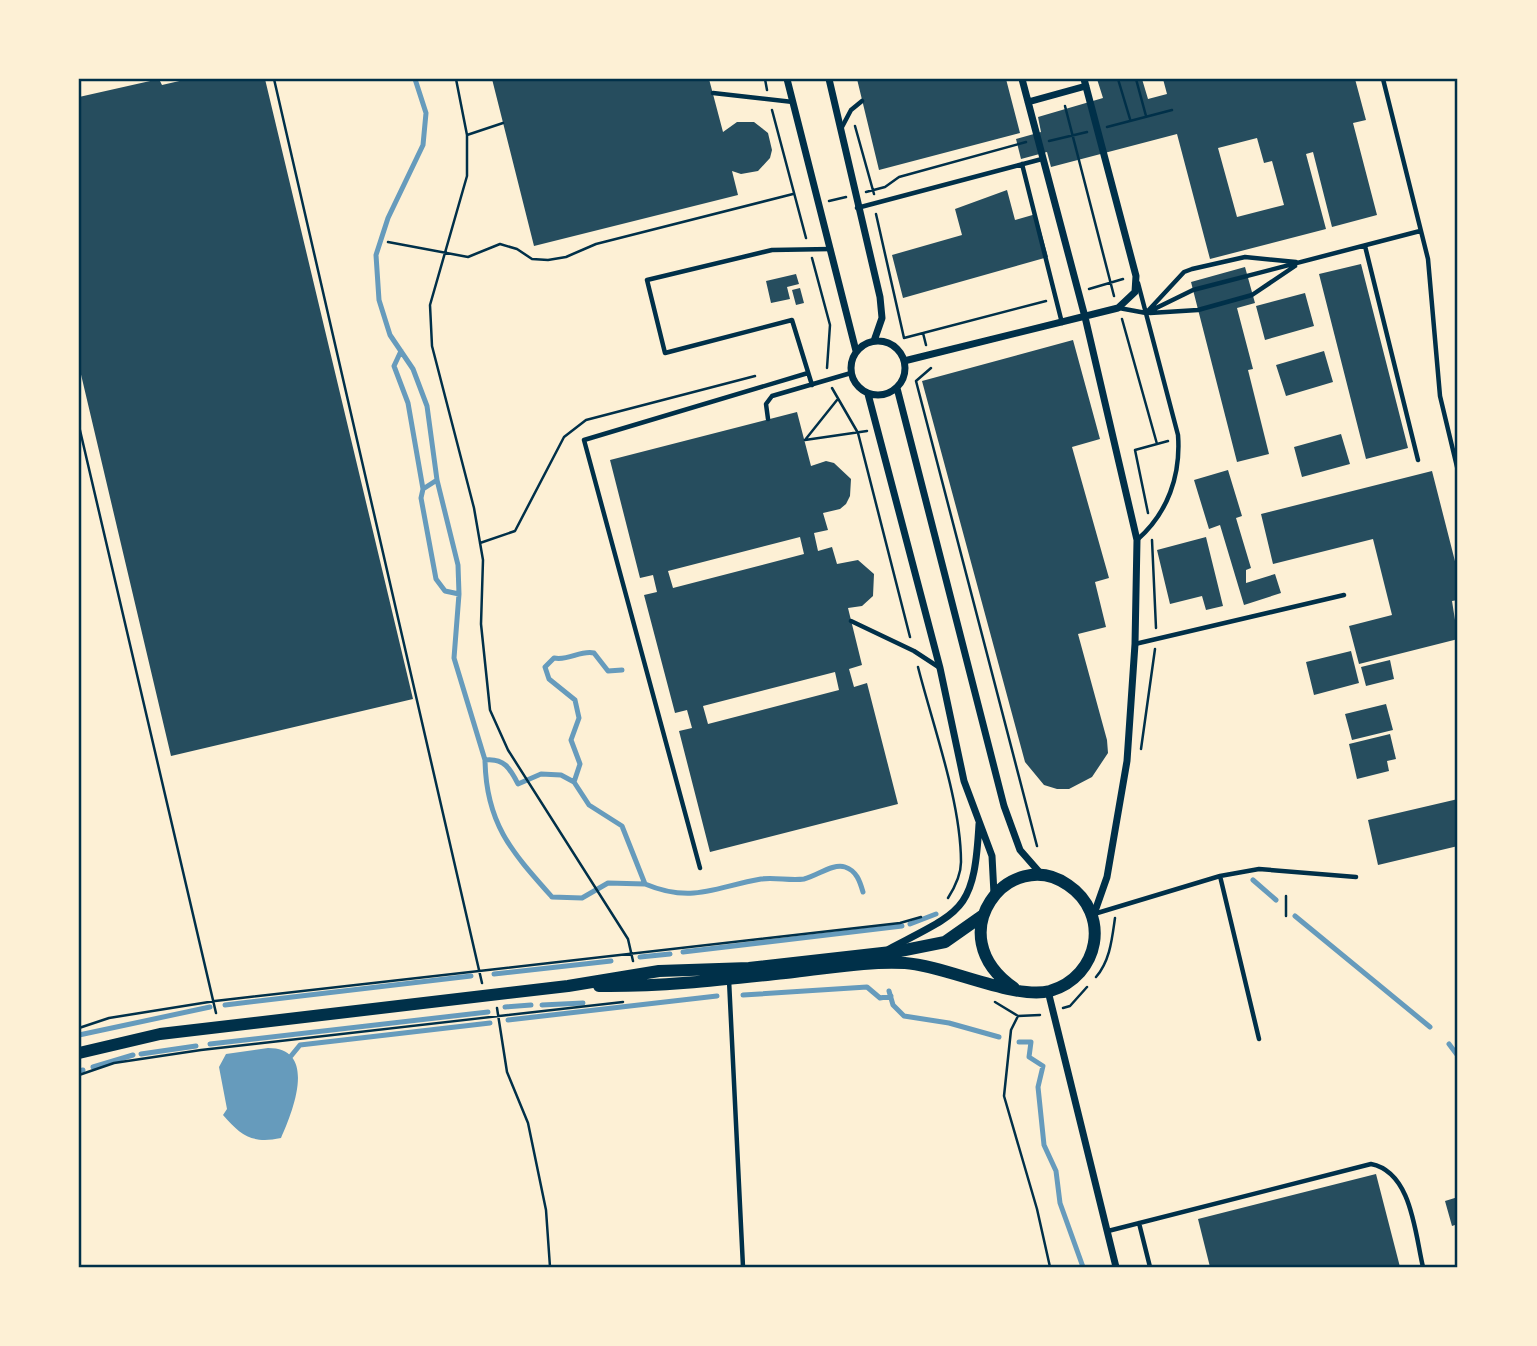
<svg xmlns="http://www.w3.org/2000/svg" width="1537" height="1346" viewBox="0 0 1537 1346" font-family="'PT Sans Narrow',sans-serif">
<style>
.water{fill:#669bbc}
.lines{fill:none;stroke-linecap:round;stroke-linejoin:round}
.stream{stroke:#669bbc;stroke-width:5}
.building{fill:#264d5e;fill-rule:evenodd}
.path{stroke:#003049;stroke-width:2.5}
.service{stroke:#003049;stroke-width:4.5}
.minor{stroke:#003049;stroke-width:7}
.secondary{stroke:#003049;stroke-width:12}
.neatline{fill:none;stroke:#003049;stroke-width:2.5}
</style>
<rect width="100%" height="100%" fill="#fdf0d5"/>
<path class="water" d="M268,1048C318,1048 293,1111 281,1138C253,1144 241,1136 223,1115L227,1109L219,1067L226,1054Z"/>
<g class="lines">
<path class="stream" d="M415,79L426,113L423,145L388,218L376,255L379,300L390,335L413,369L427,406L437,480L458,565L459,594L454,658L485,760C504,758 510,768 518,784L541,774L561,775L574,782L589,805L622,826L645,884C693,904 715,887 761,879C775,877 790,881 804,879C817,876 833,863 845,867C857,871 860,882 863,892
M401,351L394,366L408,403L423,489
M437,480L423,489L421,498L436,579L445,591L459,594
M485,760C486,824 512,852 552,897L582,898L608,883L645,884
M574,782L580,764L571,740L579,718L575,700L549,679L545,667L554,658C569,661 580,650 594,653L608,671L622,670
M1253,880L1276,900
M1295,916L1430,1027
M910,924L936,914
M683,952L902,926
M640,957L670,954
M494,974L611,961
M889,991L893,1005L904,1016L949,1023L999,1037
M743,995L867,987L880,998L891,996
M225,1005L471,976
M542,1005L583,1003
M505,1007L531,1005
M508,1020L717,996
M79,1035L210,1007
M1019,1042H1031L1029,1057L1043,1066L1038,1087L1044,1145L1056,1171L1060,1203L1083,1267
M210,1044L488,1012
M1449,1044L1458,1056
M141,1054L196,1046
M291,1056L300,1045L490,1023
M93,1067L133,1055
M79,1071L83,1070"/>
</g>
<path class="building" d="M159,79L162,85L188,79H265L413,699L171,756L79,366V97Z
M492,79H709L723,132L737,122H754L768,133L772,150L770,158L758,171L741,174L732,171L738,195L534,246Z
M857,79H1006L1020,133L879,170Z
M1097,79H1142L1148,99L1167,94L1163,79H1355L1366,120L1353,123L1377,215L1332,227L1313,152L1306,154L1326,229L1210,259L1177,134L1051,167L1047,152L1021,159L1016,139L1041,132L1038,117L1103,98ZM1257,138L1264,163L1272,161L1284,205L1237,217L1218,148Z
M1007,190L1015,220L1036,214L1048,257L903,298L892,255L962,235L955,209Z
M1361,264L1408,448L1366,459L1319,274Z
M1245,267L1255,303L1237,308L1253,369L1248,370L1269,454L1237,462L1191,282Z
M796,274L799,284L787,287L790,299L771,303L766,281Z
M800,288L804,303L796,305L792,290Z
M1305,293L1314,326L1265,340L1256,306Z
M1073,340L1100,439L1072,447L1109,578L1095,582L1106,627L1078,634L1107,740L1108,753L1092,777L1069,789H1057L1044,785L1025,762L922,381Z
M1324,351L1333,382L1286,396L1276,365Z
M797,412L811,466L826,461L834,463L851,479L850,496L846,504L840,509L823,513L828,530L814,533L818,551L832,547L837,564L858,560L874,574L873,596L862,606L848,608L862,665L849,669L854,687L867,683L898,804L710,852L679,731L692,728L687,710L675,713L644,595L657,592L653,575L640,578L610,460ZM800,537L804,554L673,588L668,571ZM835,672L839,690L708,724L703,706Z
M1341,434L1350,464L1302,477L1294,447Z
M1228,470L1242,516L1236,518L1251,568L1246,570V583L1275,574L1281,593L1244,605L1220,525L1209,529L1194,480Z
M1432,471L1458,573V600L1452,601L1458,639L1359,664L1349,626L1392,615L1373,539L1273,564L1261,514Z
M1206,537L1223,606L1206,610L1202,596L1170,604L1157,550Z
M1351,651L1359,683L1314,695L1306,662Z
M1390,660L1394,679L1366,686L1361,667Z
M1386,704L1393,730L1352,740L1345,714Z
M1390,734L1396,759L1387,761L1389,771L1357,779L1349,744Z
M1458,799V846L1378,865L1368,820Z
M1376,1174L1400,1267H1210L1198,1219Z
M1458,1197V1224L1452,1226L1445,1201Z"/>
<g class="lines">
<path class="path" d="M274,79L482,983
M456,79L467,135V176L430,305L432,346L474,508L483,560L481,624L490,710L508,750L628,939L633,961
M765,79L767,90
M1118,79L1130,119
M1136,79L1146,116
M1065,106L1114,296
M772,110L806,238
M855,126L874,194
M1107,127L1172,110
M467,135L503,123
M1049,141L1087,132
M866,192L885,187L899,177L1026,142
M829,201L846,197
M876,214L904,338L1046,301
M388,242L468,257L500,244L517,249L532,259L548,260L566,257L596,244L793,194
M812,258L830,325L827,368
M1089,289L1123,279
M1122,319L1157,444
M923,333L926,345
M931,368L916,381L1037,846
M832,388L858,433L910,637
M837,400L805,440L867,431
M79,426L216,1013
M1148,513L1135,450L1168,441
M1152,540L1156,628
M480,543L515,531L564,437L586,420L755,376
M918,667C933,726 961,802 961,862C961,875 955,887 948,898
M1141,749L1155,649
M1286,916V896
M1096,977C1110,961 1112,939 1115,918
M995,1002L1018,1016L1040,1015
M497,1008L507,1072L528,1123L546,1210L550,1267
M1063,1008L1070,1006L1087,987
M1018,1016L1011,1030L1004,1096L1037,1209L1050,1267
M79,1028L109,1018L215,1001L900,923L921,917
M79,1075L114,1063L201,1050L623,1002"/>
<path class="service" d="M1383,79L1428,259L1440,396L1458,471
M713,93L793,102
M842,127L851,110L862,101
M1022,164L1062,323
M857,208L1042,159
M1365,246L1418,460
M1119,308L1146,313L1184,272L1192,269L1245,257L1296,262
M1146,313L1193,290L1420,231
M1150,313L1198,310L1252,295L1295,266
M812,385L792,320L665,353L647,280L772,250L831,249
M768,419L766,404L772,396L851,373
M1137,540C1168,513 1181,475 1178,435L1138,283
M851,621L914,651L940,668
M1135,644L1344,595
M700,868L584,440L808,373
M1220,876L1259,1039
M1094,914L1220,876L1259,869L1356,877
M729,980L743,1267
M1139,1223L1150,1267
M1108,1231L1371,1164C1412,1172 1415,1234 1423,1267"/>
<path class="minor" d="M787,79L856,351
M829,79L880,297L882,318L874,341
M1022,79L1085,317L1137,540L1135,644L1127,761L1107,877L1094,914
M1028,102L1086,86
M851 368a27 27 0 1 1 54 0a27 27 0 1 1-54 0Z
M904,361L1118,308L1135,292L1136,276L1084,79
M897,388L1004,806L1020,850L1041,874
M868,394L940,668L964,781L992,856L994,894
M889,949C963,910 974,912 979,824
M1048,991L1116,1267"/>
<path class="secondary" d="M599,986C665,987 729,979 794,972C831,968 868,961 905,963C947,966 1014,1000 1050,991C1100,976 1111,914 1068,885C1010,844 937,935 1014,988
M79,1053L160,1034L568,986L659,971L749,968L900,951L945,942L982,916"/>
</g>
<rect width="1537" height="1346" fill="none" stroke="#fdf0d5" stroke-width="161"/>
<rect x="80" y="80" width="1376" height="1186" class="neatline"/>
</svg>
